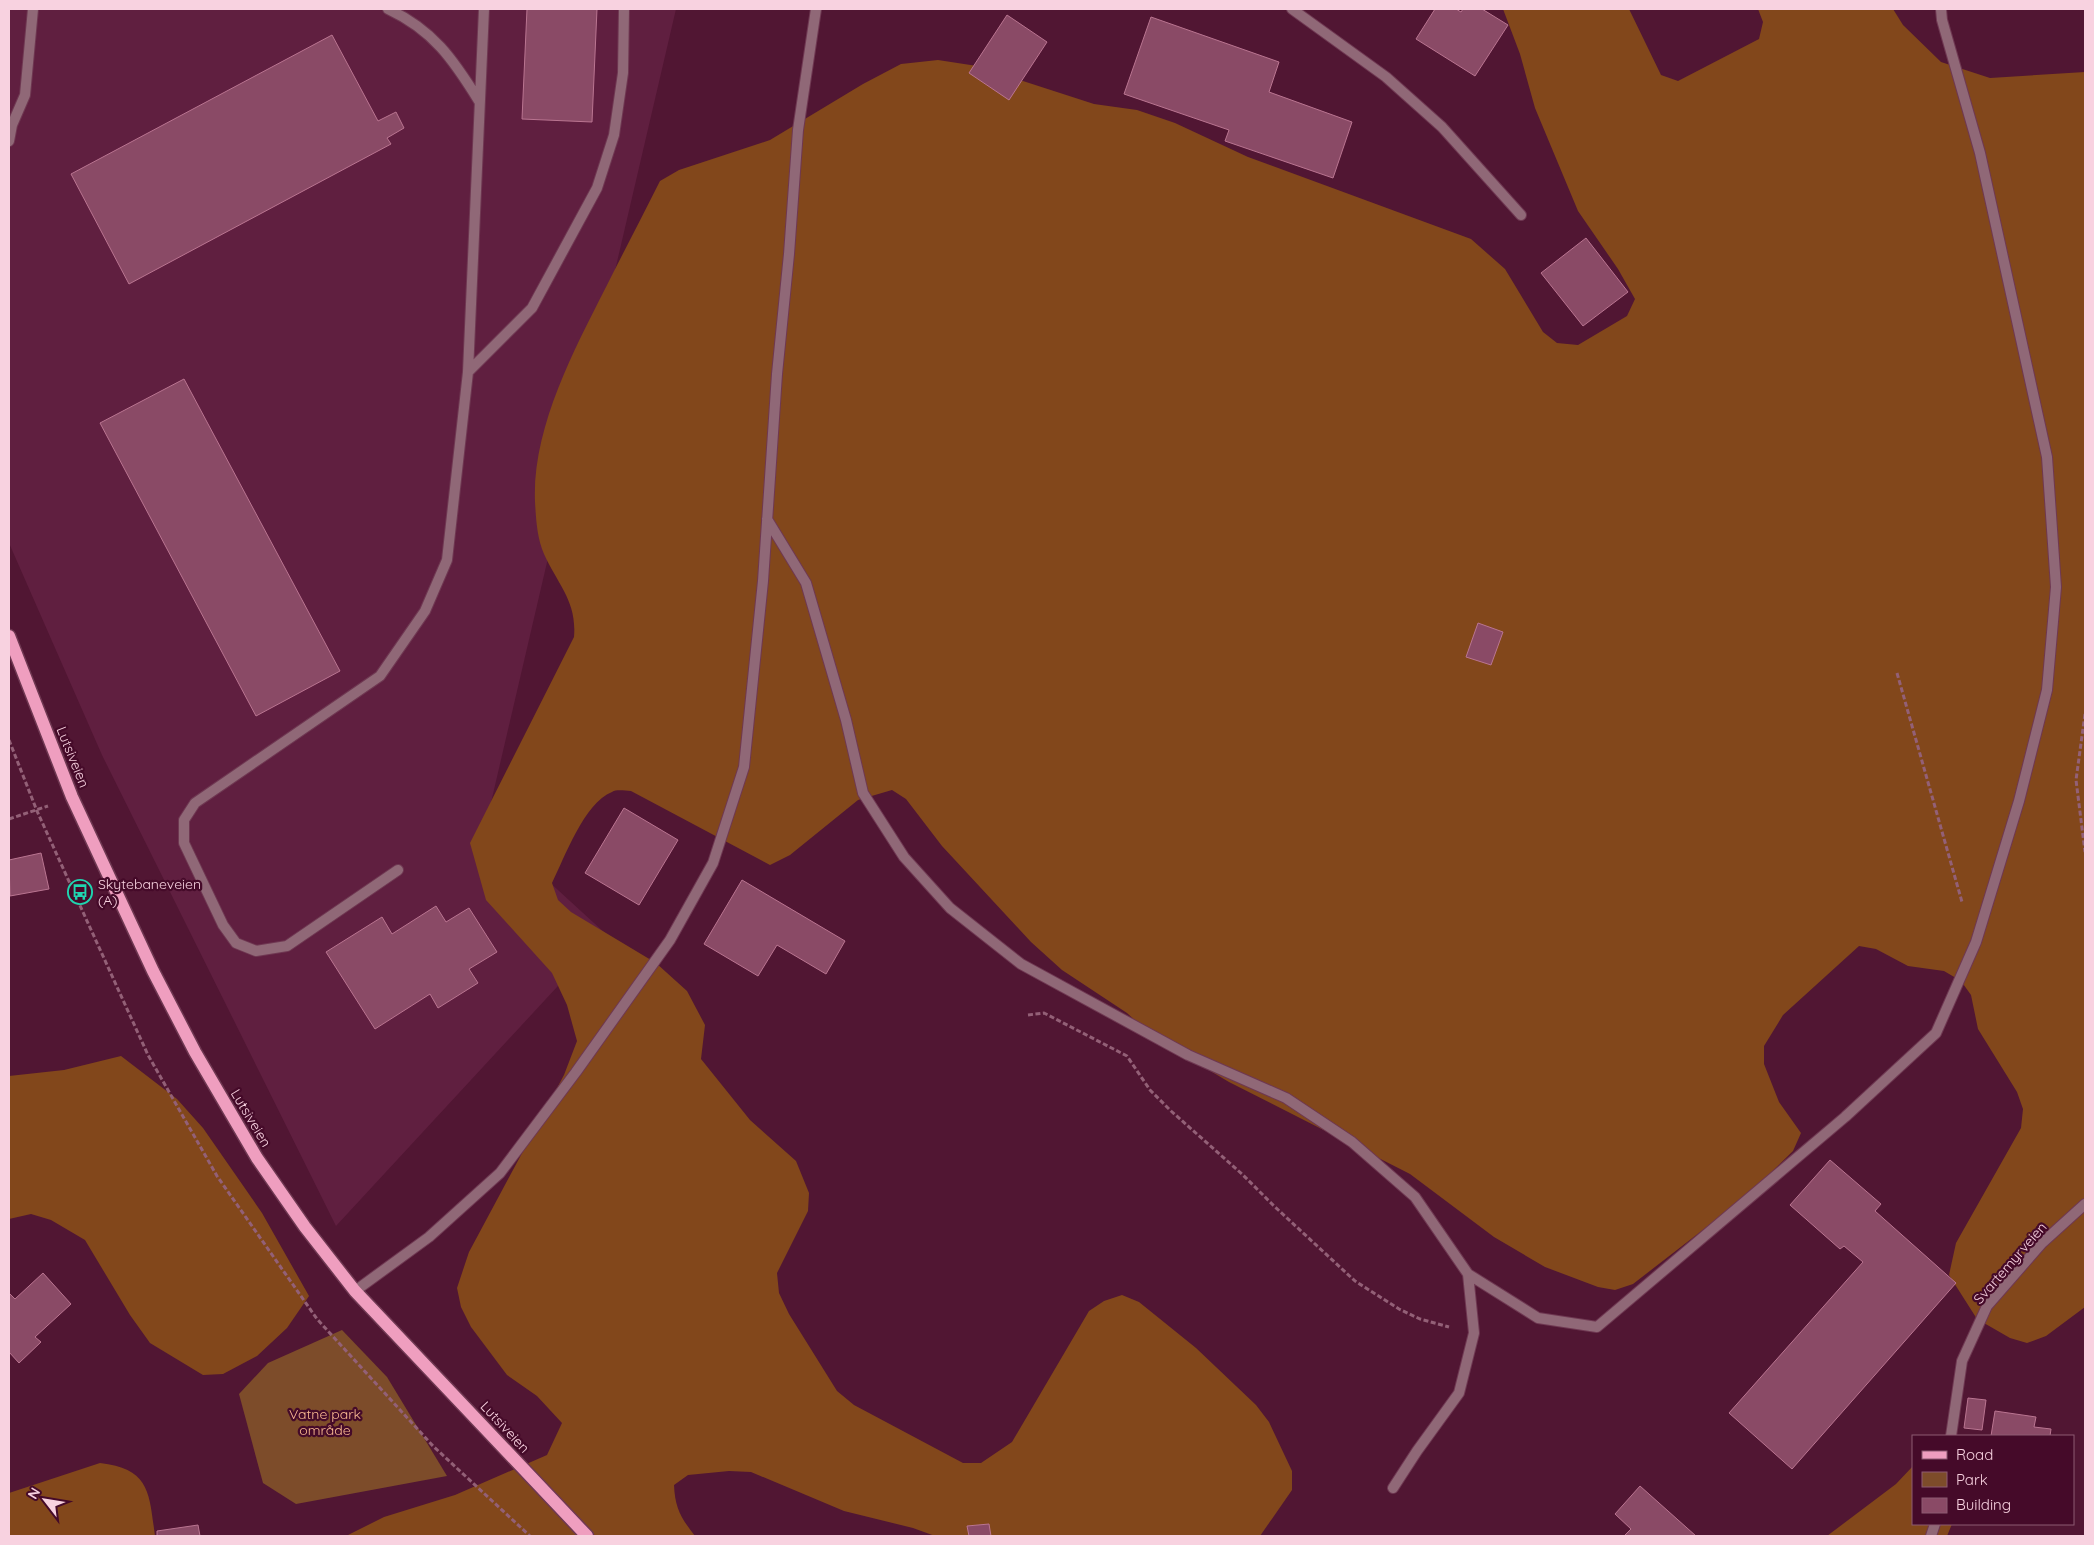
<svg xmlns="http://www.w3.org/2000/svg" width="2094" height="1545" viewBox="0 0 2094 1545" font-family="Quicksand,sans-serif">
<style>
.built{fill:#601f40}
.green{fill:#7d4c2a}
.forest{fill:#82471b}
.building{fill:#8a4a66;stroke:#ba7591}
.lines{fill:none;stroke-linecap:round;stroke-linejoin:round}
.lane-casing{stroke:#6f3852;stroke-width:12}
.primary-casing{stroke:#6f3852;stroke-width:15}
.path{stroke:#936077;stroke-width:3;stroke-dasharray:5 2.5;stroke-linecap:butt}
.lane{stroke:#906877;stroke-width:10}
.primary{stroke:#ef9ebf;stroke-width:12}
.labels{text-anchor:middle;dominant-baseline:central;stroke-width:4.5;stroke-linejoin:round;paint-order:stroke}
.street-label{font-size:14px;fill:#f8d2e0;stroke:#450a29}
.poi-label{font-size:14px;fill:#f8d2e0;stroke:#450a29;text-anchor:start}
.park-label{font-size:14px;fill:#fbbb92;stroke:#450a29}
</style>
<rect width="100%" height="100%" fill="#511633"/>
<path class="built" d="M9,9H676L486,824L606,934L336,1226L102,755L9,543Z"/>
<path class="green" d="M342,1330L387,1377L447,1476L296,1504L263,1483L239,1394L268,1363Z"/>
<path class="forest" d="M1503,9H1629L1661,75L1678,81L1759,39L1763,22L1758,9H1893L1903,25L1941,62L1990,78L2085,72V1307L2046,1336L2027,1343L2010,1338L1977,1319L1949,1275L1956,1243L2021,1128L2023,1109L2017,1092L1978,1029L1971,995L1961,981L1944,971L1908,966L1876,949L1859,946L1783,1015L1764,1046V1064L1779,1102L1801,1133L1793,1151L1748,1195L1633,1284L1615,1290L1598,1287L1545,1267L1494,1237L1410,1174L1229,1082L1153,1037L1127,1013L1062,970L1031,942L942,846L906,799L892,790L858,800L790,855L770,865L631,791C625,791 617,789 612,792C584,803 565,857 552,883L558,900L571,912L656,963L687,991L705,1025L701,1059L750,1120L796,1161L809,1193L808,1211L777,1273L779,1293L789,1314L837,1391L854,1405L963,1463H981L1012,1442L1089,1311L1104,1301L1122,1295L1139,1302L1196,1348L1256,1405L1269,1422L1292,1471V1490L1260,1536H935L913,1528L844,1511L751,1472L729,1471L688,1475L674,1485C675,1508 681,1518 695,1536H346L384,1517L455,1495L547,1455L562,1423L537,1396L507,1375L471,1327L461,1307L457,1288L469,1252L564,1075L577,1041L567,1005L552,973L486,900L470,843L574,637C577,601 558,585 544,554C537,538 536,519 535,502C532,429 573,352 605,289C623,253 642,217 660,181L679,170L770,140L863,84L901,64L938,60L977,66L1094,104L1137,110L1175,123L1248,157L1471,239L1505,269L1543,332L1557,343L1578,345L1627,316L1635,299L1618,269L1578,211L1535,108L1520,54Z
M121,1056L177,1099L203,1128L262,1213L309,1296L287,1328L257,1356L223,1374L203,1375L150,1343L130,1315L85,1240L51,1220L31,1214L9,1219V1076L64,1070Z
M100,1463C151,1469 149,1494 155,1536H9V1493Z
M1913,1466V1524H1952L1947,1536H1827L1896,1484Z"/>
<path class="building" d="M527,9H597L592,122L522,119Z
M1435,9H1456L1461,12L1463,9H1482L1508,25L1475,76L1416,39Z
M1007,15L1047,42L1009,100L969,73Z
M1151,17L1279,62L1269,92L1352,122L1333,178L1225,141L1229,130L1124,94Z
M332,35L378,121L396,112L404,128L387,138L391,144L129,284L71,174Z
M1586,238L1628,292L1583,326L1541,273Z
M184,379L340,671L256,716L100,423Z
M1478,623L1503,632L1491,665L1466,657Z
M624,808L678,840L639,905L585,873Z
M41,853L49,889L10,896L9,860Z
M742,880L845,941L826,974L777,945L758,976L704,944Z
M436,906L446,922L469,908L497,952L469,969L478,983L438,1008L430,994L375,1029L326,952L382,917L392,934Z
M1830,1160L1881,1204L1875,1211L1956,1283L1792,1469L1729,1413L1863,1262L1844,1246L1840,1249L1790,1205Z
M43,1273L71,1304L35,1337L41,1342L19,1363L9,1352V1293L15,1299Z
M1968,1398L1986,1400L1982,1430L1964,1428Z
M1995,1411L2036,1417L2034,1427L2051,1429L2050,1436H1991Z
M1640,1486L1696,1536H1624L1631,1529L1615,1514Z
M989,1524L991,1536H969L967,1526Z
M198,1525L200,1536H157V1531Z"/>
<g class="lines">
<defs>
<path id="lane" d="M388,9C433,30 453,59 479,101
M1292,9L1386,77L1442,127L1521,215
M9,141L12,125L25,95L33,9
M468,372L532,308L597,188L614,135L623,73L624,9
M767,519L806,583L846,720L863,793L904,857L950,908L1021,964L1188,1055L1286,1098L1352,1142L1415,1197L1468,1274L1538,1318L1597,1327L1845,1117L1936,1033L1976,942L2019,801L2047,690L2056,587L2047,457L1980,153L1942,20L1941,9
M398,870L287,946L256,951L236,943L223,925L184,843V820L195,803L380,676L425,611L447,560L468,372L484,9
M355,1291L429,1237L500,1173L576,1072L670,940L713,863L744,767L763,581L777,374L789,254L798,130L816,9
M1951,1436L1962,1361L1987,1306L2042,1243L2085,1204
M1393,1488L1417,1451L1459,1393L1474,1333L1468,1274
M1931,1536L1935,1524"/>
<path id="primary" d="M9,636L72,797L153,971L195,1052L257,1158L305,1227L355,1291L587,1536"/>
</defs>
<use href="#lane" class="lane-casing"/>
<use href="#primary" class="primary-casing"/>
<path class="path" d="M1897,673L1962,902
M2085,714L2076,780L2085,852
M9,740L37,811L148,1055L217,1176L317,1319L433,1446L530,1536
M9,819L48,806
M1028,1015L1044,1013L1127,1056L1150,1090L1171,1111L1242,1174L1274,1206L1355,1281L1399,1309L1420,1319L1449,1327"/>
<use href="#lane" class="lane"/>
<use href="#primary" class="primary"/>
</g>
<defs>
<symbol id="bus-ring" viewBox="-11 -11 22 22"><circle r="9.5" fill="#450a29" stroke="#20d5b0" stroke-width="1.5"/><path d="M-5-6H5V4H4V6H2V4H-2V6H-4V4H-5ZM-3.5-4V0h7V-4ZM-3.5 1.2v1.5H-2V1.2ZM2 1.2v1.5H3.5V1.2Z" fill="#20d5b0"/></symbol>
</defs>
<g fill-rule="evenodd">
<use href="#bus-ring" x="66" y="878" width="28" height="28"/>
</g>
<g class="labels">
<g class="street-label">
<text transform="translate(73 757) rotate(68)">Lutsiveien</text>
<text transform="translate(251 1118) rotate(59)">Lutsiveien</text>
<text transform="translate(2010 1263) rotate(-49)">Svartemyrveien</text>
<text transform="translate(505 1427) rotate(47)">Lutsiveien</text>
</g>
<g class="poi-label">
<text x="98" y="884">Skytebaneveien<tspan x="98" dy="16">(A)</tspan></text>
</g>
<g class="park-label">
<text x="325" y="1414">Vatne park<tspan x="325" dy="16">område</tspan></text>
</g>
</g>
<rect width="2094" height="1545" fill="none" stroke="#f8d2e0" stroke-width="20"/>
<rect x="1912" y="1435" width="162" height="90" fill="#450a29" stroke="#8d5a72"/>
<rect x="1922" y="1451" width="25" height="8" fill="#ef9ebf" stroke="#8d5a72"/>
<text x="1956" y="1460" font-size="15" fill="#f8d2e0">Road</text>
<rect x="1922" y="1472" width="25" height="15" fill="#7d4c2a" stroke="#8d5a72"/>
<text x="1956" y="1485" font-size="15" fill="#f8d2e0">Park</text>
<rect x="1922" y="1498" width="25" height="15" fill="#8a4a66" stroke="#8d5a72"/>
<text x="1956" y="1510" font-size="15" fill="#f8d2e0">Building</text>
<g transform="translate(45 1500) rotate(301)" stroke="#450a29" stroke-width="4" paint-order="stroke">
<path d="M0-4L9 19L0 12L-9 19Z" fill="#f8d2e0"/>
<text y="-8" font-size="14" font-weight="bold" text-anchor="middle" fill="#f8d2e0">N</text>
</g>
</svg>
